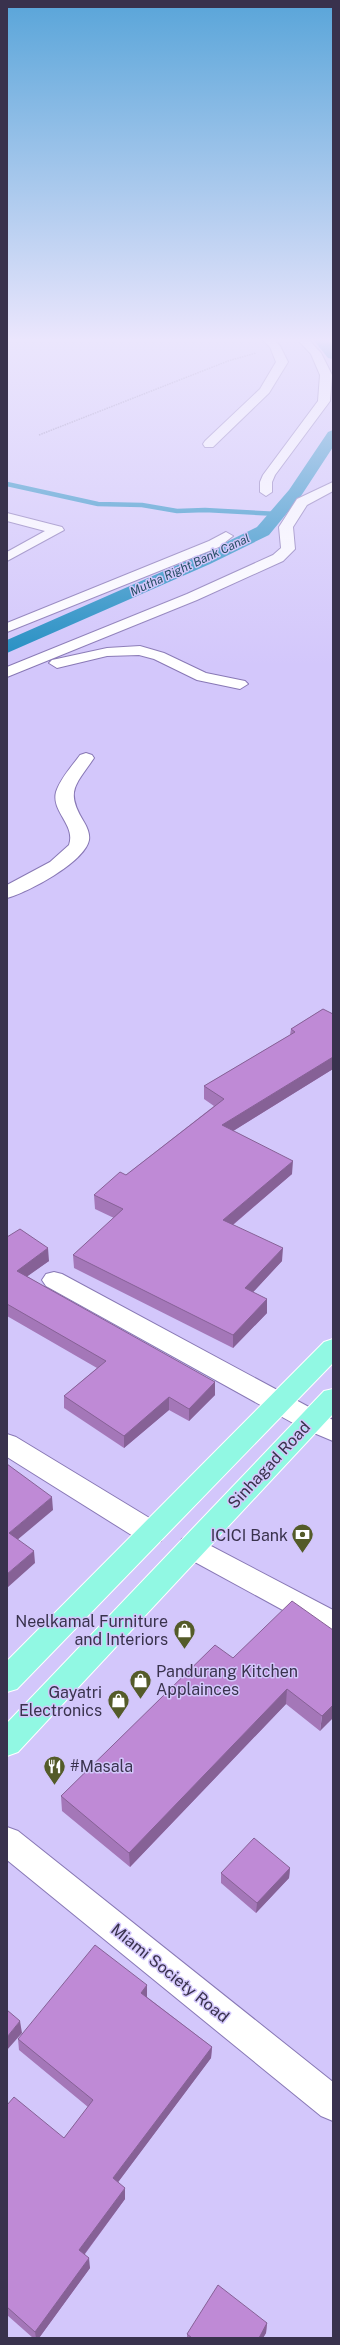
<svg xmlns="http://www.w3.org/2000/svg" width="340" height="2345" viewBox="0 0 340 2345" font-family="'Public Sans',sans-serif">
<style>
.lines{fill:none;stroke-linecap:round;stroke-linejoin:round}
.stream{stroke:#228ec2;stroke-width:4.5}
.canal{fill:#228ec2;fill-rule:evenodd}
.minor-casing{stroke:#8878b5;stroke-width:2}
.major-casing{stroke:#fff;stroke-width:2}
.path{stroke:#9288b2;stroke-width:1.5;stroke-dasharray:1.5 1;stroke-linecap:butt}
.minor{fill:#fff;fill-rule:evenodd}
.major{fill:#91f8e3;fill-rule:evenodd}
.wall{fill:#a477b8}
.shaded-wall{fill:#866196}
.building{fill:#bf8ad6;stroke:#866196}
.labels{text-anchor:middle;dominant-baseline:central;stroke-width:3;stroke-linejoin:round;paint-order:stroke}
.far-water-label{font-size:12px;font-style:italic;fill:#254e65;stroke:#d3c7fb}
.near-street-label{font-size:16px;fill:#39324d;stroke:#d3c7fb}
.near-poi-label{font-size:16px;fill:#39324d;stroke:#d3c7fb;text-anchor:end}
</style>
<rect width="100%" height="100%" fill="#d3c7fb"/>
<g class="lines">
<path class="stream" d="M7,484L98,504L142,505L177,511L205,510L278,514"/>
<path class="canal" d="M312,338H326L333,346V359L328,358Z
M333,430V447L301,496L269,535L210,564L7,653V640L198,556L257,527L289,490L328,432Z"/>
<defs>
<path id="minor" d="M261,338H272L280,346L288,362L269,393L213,447H205L203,444L205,441L260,389L276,362L270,347Z
M296,338H307L321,353L332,375L330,401L275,475L272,482V492L266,496L260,492V482L263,475L318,401L320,375L311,354Z
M333,482V491L307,505L293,527L295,549L283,561L197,600L7,677V667L187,594L273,555L281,548L279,527L297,499Z
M7,513L62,527L64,530L7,561V552L45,531L7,521Z
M226,532L233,536L219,547L7,632V623L209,541Z
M140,646L164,653L206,673L245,681L248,684L240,689L197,680L154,659L139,655L107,656L57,668L49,663L52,660L107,648Z
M86,753L92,755L94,758C75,786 65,791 84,822C87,827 90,834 89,840C85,862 27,893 7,898V885L50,862L69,845C76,825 51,812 56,792C60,779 72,766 80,755Z
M54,1272L62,1274L333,1420V1441L302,1428L46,1286L42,1280L46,1274Z
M7,1434L16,1437L161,1525L164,1533L161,1541L151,1544L141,1541L7,1457Z
M192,1536L333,1610V1636L323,1632L182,1555L178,1547L182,1539Z
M7,1827L18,1831L333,2082V2121L321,2116L7,1860Z"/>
<path id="major" d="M333,1339V1363L17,1689L7,1692V1661L324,1342Z
M333,1389V1414L18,1752L7,1756V1723L324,1391Z"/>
</defs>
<use href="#minor" class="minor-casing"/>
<use href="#major" class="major-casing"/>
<path class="path" d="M39,435L228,361L256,353"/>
<use href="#minor" class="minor"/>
<use href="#major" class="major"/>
</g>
<path class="wall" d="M323,1009L333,1069L233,1131L292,1174L233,1225L282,1261L253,1292L267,1313L233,1348L74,1268L73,1255L114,1218L95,1209L94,1195L126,1175L214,1106L204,1099V1086L290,1035L291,1029Z
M7,1237L49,1261L27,1276L215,1395L189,1421L169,1410L124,1448L64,1408V1396L97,1368L7,1316Z
M333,1630L320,1731L286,1704L130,1867L62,1811L61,1796L233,1658Z
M290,1868L289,1878L256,1913L221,1883V1873Z
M147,1985V1997L212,2047L211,2058L118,2182L125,2199L85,2254L90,2268L39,2338H33L7,2315V2105L64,2138L88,2107L19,2050L18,2039Z
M267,2323L266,2333L263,2338H187V2334Z"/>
<path class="shaded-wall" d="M333,1057V1069L222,1138V1125Z
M293,1161L292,1174L223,1233V1220Z
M48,1248L49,1261L18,1283L17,1271Z
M283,1248L282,1261L244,1302L245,1288Z
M267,1299V1313L233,1348V1335Z
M215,1382V1395L189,1421V1409Z
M169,1397V1410L124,1448V1436Z
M52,1497L53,1510L10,1546L9,1533Z
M34,1551L35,1563L7,1588V1574Z
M287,1689L286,1704L130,1867L129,1853Z
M333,1705V1718L320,1731L322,1716Z
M290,1868L289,1878L256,1913L257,1903Z
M147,1985V1997L141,2004V1993Z
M20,2021L22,2033L7,2050V2037Z
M212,2047L211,2058L113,2189V2178Z
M125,2188V2199L80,2260L79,2250Z
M89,2258L90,2268L39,2338H36L35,2332Z
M267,2323L266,2333L263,2338H259Z"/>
<path class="building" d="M323,1009L333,1014V1057L222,1125L293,1161L223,1220L283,1248L245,1288L267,1299L233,1335L73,1255L123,1209L94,1195L120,1172L126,1175L224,1099L204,1086L295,1032L291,1029Z
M20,1229L48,1248L17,1271L215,1382L189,1409L169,1397L124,1436L64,1396L106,1361L7,1304V1237Z
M7,1464L52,1497L9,1533L34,1551L7,1574Z
M292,1601L333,1630V1705L322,1716L287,1689L129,1853L61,1796L215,1645L233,1658Z
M254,1838L290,1868L257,1903L221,1873Z
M95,1945L147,1985L141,1993L212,2047L113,2178L125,2188L79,2250L89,2258L35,2332L7,2307V2105L14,2097L64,2138L93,2100L18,2039Z
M7,2010L20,2021L7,2037Z
M218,2285L267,2323L259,2338H192L187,2334Z"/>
<linearGradient id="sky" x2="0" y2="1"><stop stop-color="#59a5d9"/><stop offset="0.51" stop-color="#ebe6fd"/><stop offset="1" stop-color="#ebe6fd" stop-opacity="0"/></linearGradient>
<rect width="340" height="666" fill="url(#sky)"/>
<defs>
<symbol id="bank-pin" viewBox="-11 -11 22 30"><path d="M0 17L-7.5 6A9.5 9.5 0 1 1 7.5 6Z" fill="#545b29" stroke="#d3c7fb"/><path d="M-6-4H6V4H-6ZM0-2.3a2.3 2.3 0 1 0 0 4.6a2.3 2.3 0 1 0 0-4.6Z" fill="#fff"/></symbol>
<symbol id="shop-pin" viewBox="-11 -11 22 30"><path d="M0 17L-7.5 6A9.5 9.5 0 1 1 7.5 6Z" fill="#545b29" stroke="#d3c7fb"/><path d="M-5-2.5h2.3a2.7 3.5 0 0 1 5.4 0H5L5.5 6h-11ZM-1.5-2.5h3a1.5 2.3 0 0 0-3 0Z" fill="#fff"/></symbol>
<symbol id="restaurant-pin" viewBox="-11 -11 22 30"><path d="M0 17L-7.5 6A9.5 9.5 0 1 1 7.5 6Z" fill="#545b29" stroke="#d3c7fb"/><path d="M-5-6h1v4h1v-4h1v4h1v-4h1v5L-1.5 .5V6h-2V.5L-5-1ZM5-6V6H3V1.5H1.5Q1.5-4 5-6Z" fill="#fff"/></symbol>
</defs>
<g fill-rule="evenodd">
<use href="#bank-pin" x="290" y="1522" width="25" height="34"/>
<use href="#shop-pin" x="172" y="1618" width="25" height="34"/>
<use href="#shop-pin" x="128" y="1668" width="25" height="34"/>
<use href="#shop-pin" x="106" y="1688" width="25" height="34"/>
<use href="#restaurant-pin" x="42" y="1754" width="25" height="34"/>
</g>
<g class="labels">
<g class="far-water-label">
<text transform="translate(190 565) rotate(-25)">Mutha Right Bank Canal</text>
</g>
<g class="near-street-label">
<text transform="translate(269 1465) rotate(-47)">Sinhagad Road</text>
<text transform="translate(170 1973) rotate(39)">Miami Society Road</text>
</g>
<g class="near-poi-label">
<text x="288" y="1535">ICICI Bank</text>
<text x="168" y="1621">Neelkamal Furniture<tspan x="168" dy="18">and Interiors</tspan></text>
<text x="156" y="1671" text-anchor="start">Pandurang Kitchen<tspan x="156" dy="18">Applainces</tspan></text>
<text x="102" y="1692">Gayatri<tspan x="102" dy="18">Electronics</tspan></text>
<text x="70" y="1766" text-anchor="start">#Masala</text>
</g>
</g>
<rect width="340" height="2345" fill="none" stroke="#39324d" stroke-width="16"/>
</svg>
